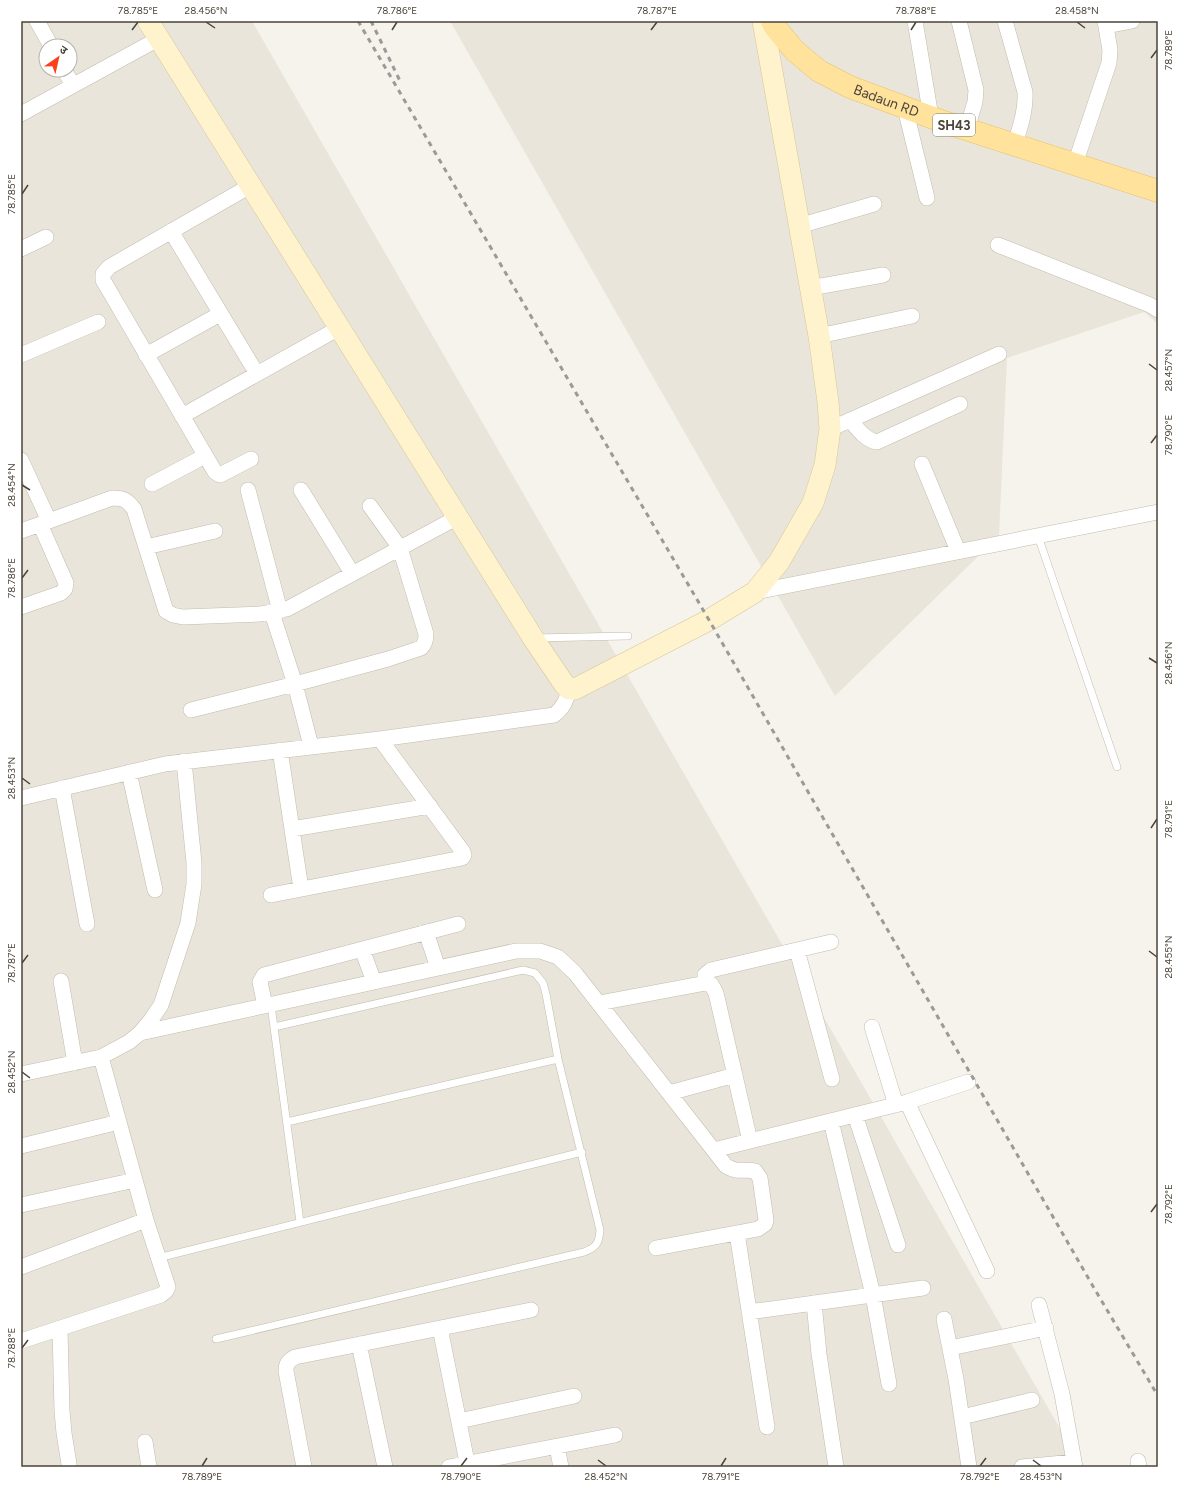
<svg xmlns="http://www.w3.org/2000/svg" width="1179" height="1488" viewBox="0 0 1179 1488" font-family="Figtree,'Noto Sans Devanagari',sans-serif">
<style>
.residential{fill:#eae5da;fill-rule:evenodd}
.lines{fill:none;stroke-linecap:round;stroke-linejoin:round}
.service-casing{stroke:#c2bbae;stroke-width:8}
.minor-casing{stroke:#c2bbae;stroke-width:16}
.secondary-casing{stroke:#d6c79b;stroke-width:22}
.primary-casing{stroke:#e6c16a;stroke-width:23}
.service{stroke:#fff;stroke-width:7}
.minor{stroke:#fff;stroke-width:15}
.secondary{stroke:#fff3cd;stroke-width:21}
.primary{stroke:#ffe39c;stroke-width:22}
.rail{stroke:#9a9a9a;stroke-width:3;stroke-dasharray:5 5;stroke-linecap:butt}
.ticks{fill:none;stroke:#4b4439;stroke-width:1.5}
.labels{text-anchor:middle;dominant-baseline:central;stroke-width:4;stroke-linejoin:round;paint-order:stroke}
.shield{fill:#fff;stroke:#817c74;stroke-width:1}
.shield-label{font-size:13px;font-weight:bold;fill:#4b4439}
.street-label{font-size:14px;fill:#4b4439;stroke:#fff}
.neatline{fill:none;stroke:#4b4439;stroke-width:1.5}
.ticks-label{font-size:10px;text-anchor:middle;fill:#4b4439}
</style>
<rect width="100%" height="100%" fill="#f6f3ec"/>
<path class="residential" d="M21,21H252L1082,1467H21ZM46,46H70V70H46Z
M450,21H1158V324L1144,312L1007,358L999,536L835,696Z"/>
<g class="lines">
<defs>
<path id="service" d="M1038,536L1117,767
M535,638L628,636
M271,1005L300,1222
M287,1122L558,1059
M158,1258L582,1152
M216,1339L584,1252C597,1247 599,1243 600,1230L558,1059L546,994L543,983L535,973L523,970L274,1027"/>
<path id="minor" d="M37,21L51,46
M915,21L931,117
M959,21L976,90L975,102L967,129
M1005,21L1025,92C1026,111 1020,127 1015,144
M1106,26L1132,21
M64,70L73,85
M905,108L927,198
M21,114L158,39
M1075,164L1109,63L1110,50L1105,21
M250,186L109,267L103,274V280L215,472L220,475L251,459
M799,226L874,204
M171,231L257,374
M998,245L1150,305L1158,310
M21,249L46,237
M810,288L883,275
M819,336L912,316
M21,355L98,322
M146,355L220,314
M182,416L339,328
M850,420C857,428 865,440 877,442L960,404
M830,429L999,354
M21,460L49,521L112,498C124,498 127,500 134,509L166,611L173,615L183,617L260,614L287,609L458,517
M922,464L958,551
M152,484L205,456
M248,490L280,611
M301,490L352,573
M21,531L49,521
M146,547L215,531
M755,592L1158,512
M21,607L61,593L65,589L66,583L40,524
M272,613L295,684L311,746
M191,710L295,684L388,659L421,648C425,644 426,640 426,634L400,548L370,506
M280,750L301,889
M129,772L155,890
M62,788L87,924
M21,798L165,764L380,739L554,715C564,707 566,701 569,689
M292,829L430,806
M271,895L462,858L464,855L463,852L380,739
M426,932L438,968
M362,949L374,982
M797,950L832,1079
M61,981L75,1063
M706,983L705,975L711,970L831,942
M599,1003L706,983L711,984L716,993L750,1141
M265,1006L260,982L264,975L458,924
M872,1027L896,1105
M140,1033L516,951H540L558,957L575,973L726,1166C740,1174 743,1168 755,1171L760,1178L766,1220L765,1224L758,1229L656,1248
M21,1074L101,1057L129,1042L140,1033L151,1020L161,1005L188,923L194,884V863L184,761
M669,1093L735,1075
M907,1102L987,1271
M855,1115L898,1245
M831,1121L873,1295L889,1384
M21,1146L119,1122
M714,1150L907,1102L968,1082
M21,1205L135,1180
M737,1233L767,1427
M21,1267L146,1220
M814,1303L819,1354L836,1467
M1039,1305L1062,1394L1075,1467
M749,1312L923,1288
M944,1319L956,1379L969,1467
M440,1328L468,1467
M60,1329L62,1411L64,1433L69,1464
M21,1341L161,1295L166,1291L168,1287L146,1220L101,1057
M359,1344L385,1467
M950,1348L1046,1328
M962,1417L1032,1400
M459,1421L574,1396
M145,1442L149,1467
M557,1447L561,1467
M1138,1461L1139,1467
M304,1467L286,1371C286,1364 288,1361 295,1357L531,1310
M449,1467L615,1435
M1022,1467L1074,1462"/>
<path id="secondary" d="M148,21L533,638L564,684L569,689H575L709,620L755,592L779,562L813,503L825,465L830,429L828,402L819,336L763,21"/>
<g id="primary">
<path id="s1" d="M772,21L775,27L795,51L819,71L850,87L944,122L1158,191"/>
</g>
</defs>
<use href="#service" class="service-casing"/>
<use href="#minor" class="minor-casing"/>
<use href="#secondary" class="secondary-casing"/>
<use href="#primary" class="primary-casing"/>
<use href="#service" class="service"/>
<use href="#minor" class="minor"/>
<use href="#secondary" class="secondary"/>
<use href="#primary" class="primary"/>
<path class="rail" d="M358,21L709,620L1094,1288L1158,1396
M371,21L400,81"/>
</g>
<path class="ticks" d="M206,22L215,28M1077,22L1085,28M132,30L138,22M392,30L397,22M651,30L657,22M911,30L916,22M1151,58L1157,50M22,194L28,185M1149,364L1157,370M1151,443L1157,435M22,485L30,490M22,578L28,570M1149,658L1157,663M22,778L30,784M1151,828L1157,819M1149,951L1157,957M22,963L28,955M22,1072L30,1078M1151,1212L1157,1204M22,1348L28,1340M598,1460L606,1466M1033,1460L1041,1466M202,1466L207,1458M461,1466L467,1458M721,1466L726,1458M980,1466L986,1458"/>
<g class="labels">
<rect class="shield" x="933" y="114" width="42" height="22" rx="3"/>
<g class="shield-label">
<text x="954" y="125">SH43</text>
</g>
<g class="street-label">
<text stroke="none"><textPath href="#s1" startOffset="143">Badaun RD</textPath></text>
</g>
</g>
<rect width="1179" height="1488" fill="none" stroke="#ffffff" stroke-width="44"/>
<g transform="translate(58 58) rotate(34)"><circle r="19" fill="#ffffff" stroke="#b7b4b0"/>
<path d="M0-3L7 15L0 10L-7 15Z" fill="#fc3f1d"/>
<text y="-6" font-size="11" font-weight="bold" text-anchor="middle" fill="#4b4439">उ</text>
</g>
<rect x="22" y="22" width="1135" height="1444" class="neatline"/>
<g class="ticks-label">
<text x="138" y="14">78.785°E</text>
<text x="206" y="14">28.456°N</text>
<text x="397" y="14">78.786°E</text>
<text x="657" y="14">78.787°E</text>
<text x="916" y="14">78.788°E</text>
<text x="1077" y="14">28.458°N</text>
<text transform="translate(1168 50) rotate(-90)" y="4">78.789°E</text>
<text transform="translate(11 194) rotate(-90)" y="4">78.785°E</text>
<text transform="translate(1168 370) rotate(-90)" y="4">28.457°N</text>
<text transform="translate(1168 435) rotate(-90)" y="4">78.790°E</text>
<text transform="translate(11 485) rotate(-90)" y="4">28.454°N</text>
<text transform="translate(11 578) rotate(-90)" y="4">78.786°E</text>
<text transform="translate(1168 663) rotate(-90)" y="4">28.456°N</text>
<text transform="translate(11 778) rotate(-90)" y="4">28.453°N</text>
<text transform="translate(1168 819) rotate(-90)" y="4">78.791°E</text>
<text transform="translate(1168 957) rotate(-90)" y="4">28.455°N</text>
<text transform="translate(11 963) rotate(-90)" y="4">78.787°E</text>
<text transform="translate(11 1072) rotate(-90)" y="4">28.452°N</text>
<text transform="translate(1168 1204) rotate(-90)" y="4">78.792°E</text>
<text transform="translate(11 1348) rotate(-90)" y="4">78.788°E</text>
<text x="202" y="1480">78.789°E</text>
<text x="461" y="1480">78.790°E</text>
<text x="606" y="1480">28.452°N</text>
<text x="721" y="1480">78.791°E</text>
<text x="980" y="1480">78.792°E</text>
<text x="1041" y="1480">28.453°N</text>
</g>
</svg>
